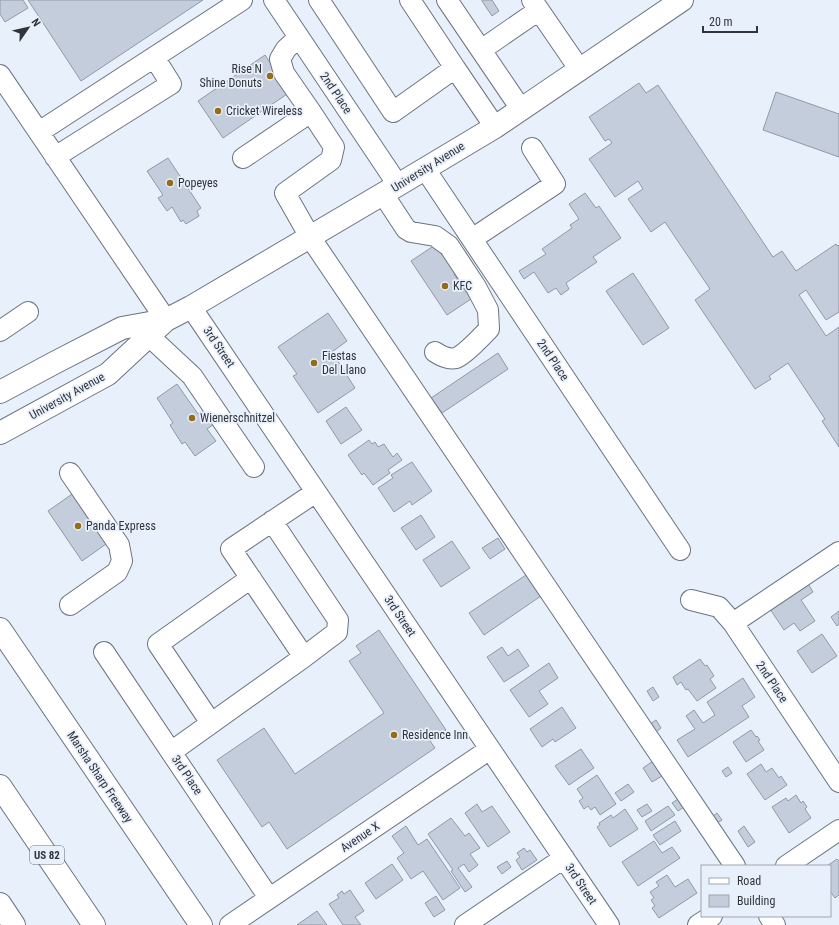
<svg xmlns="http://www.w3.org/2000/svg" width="839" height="925" viewBox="0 0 839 925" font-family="'Roboto Condensed',sans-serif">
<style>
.building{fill:#c4cddc;stroke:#9099a7}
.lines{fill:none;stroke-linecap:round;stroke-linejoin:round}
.minor-casing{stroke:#6c7482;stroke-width:22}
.major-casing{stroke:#6c7482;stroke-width:24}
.highway-casing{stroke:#6c7482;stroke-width:24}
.minor{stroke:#fff;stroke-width:20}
.major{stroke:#fff;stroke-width:22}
.highway{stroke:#fff;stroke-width:22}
.poi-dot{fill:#936c15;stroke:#e8f0fc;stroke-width:1.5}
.labels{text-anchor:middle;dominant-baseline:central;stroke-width:3.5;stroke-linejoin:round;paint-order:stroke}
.shield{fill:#e8f0fc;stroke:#686c74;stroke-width:1}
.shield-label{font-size:11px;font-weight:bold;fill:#31343a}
.poi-label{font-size:12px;fill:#31343a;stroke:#e8f0fc;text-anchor:start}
.street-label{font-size:12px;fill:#31343a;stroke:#e8f0fc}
</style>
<rect width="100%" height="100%" fill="#e8f0fc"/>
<path class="building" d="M0,0H23L28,8L5,22L0,14Z
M28,0H203L81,81Z
M482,0H492L499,11L492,16L482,1Z
M265,55L290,92L223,138L198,101Z
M639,83L646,93L658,85L773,257L782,251L796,271L836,244L837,246L839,245V312L826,320L806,290L799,295L826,336L839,327V447L822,421L825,419L788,363L769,376L771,379L755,389L695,300L710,289L665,222L651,232L628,199L643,189L638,181L615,197L589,159L612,143L609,139L605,141L589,117Z
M776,92L839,114V157L763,130Z
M168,158L201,208L197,211L199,216L186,224L183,220L181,222L172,207L167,211L158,198L163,195L147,171Z
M585,193L596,208L599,206L621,238L593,257L597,262L566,283L569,289L561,295L556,288L548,293L534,272L524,279L519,271L546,254L542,249L572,228L570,225L579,219L569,204Z
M435,245L442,255L445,252L458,271L454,274L471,299L447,315L411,261Z
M633,273L669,328L643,345L606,291Z
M328,313L347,341L332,352L355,388L318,413L293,376L297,374L278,347Z
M498,353L508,369L442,413L431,398Z
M177,384L198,414L207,408L217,422L207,429L216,441L195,456L185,442L182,444L170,425L173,423L157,398Z
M346,407L362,430L341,444L326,421Z
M369,440L372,444L375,442L378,447L384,444L393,457L397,453L402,460L388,470L390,473L373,485L364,473L362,475L348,455Z
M412,462L432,491L412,505L410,501L394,512L378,488L393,478L391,475Z
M75,492L109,542L82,561L48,511Z
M421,515L435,537L416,550L401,528Z
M498,538L505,549L490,559L482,548Z
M452,541L470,568L441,587L423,560Z
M526,575L541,596L484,635L469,613Z
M807,582L813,592L801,600L815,621L800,631L794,623L784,630L770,609Z
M839,611V624L837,626L831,617Z
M379,630L446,730L430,741L435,748L287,849L269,822L262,827L217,760L264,728L295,774L384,713L349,661L361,653L356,646Z
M822,634L837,656L812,673L797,651Z
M502,647L508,656L518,649L529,666L504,682L487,657Z
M700,659L705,666L707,665L714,676L710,679L716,688L697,701L688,689L686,690L681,682L677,685L673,677Z
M549,663L558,678L539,691L548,704L529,717L510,690Z
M743,678L755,697L742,706L749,717L688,757L677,740L695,729L686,716L694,710L703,723L715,715L707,702Z
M653,687L659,697L653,701L647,691Z
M562,707L576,728L555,742L553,739L542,747L530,729Z
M656,720L661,728L656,732L650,724Z
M751,730L756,737L757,736L760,740L758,741L764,750L746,762L733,742Z
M581,749L594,768L569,785L555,766Z
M653,761L662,776L652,782L643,768Z
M761,764L766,772L772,768L779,778L781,776L787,785L765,800L747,774Z
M728,767L732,773L726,777L722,771Z
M597,775L616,804L600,815L595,807L591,810L588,806L584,809L579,801L583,798L577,789Z
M628,784L634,792L621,801L615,793Z
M796,795L801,803L803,801L807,807L805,809L811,818L789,833L772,807L786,798L788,801Z
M678,799L684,807L678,811L672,803Z
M477,804L482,812L492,806L510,832L488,847L465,813Z
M647,804L652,811L642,817L637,810Z
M668,806L675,815L651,831L645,821Z
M625,809L638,829L610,847L597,827L600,825L599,823L611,815L613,818Z
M717,813L722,820L717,823L712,817Z
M451,818L465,836L469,833L480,848L470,854L478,865L469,872L464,864L458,868L472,887L465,892L451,871L453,870L428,834Z
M675,821L681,831L660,845L653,835Z
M406,826L418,845L427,839L460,888L443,900L423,871L411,879L397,858L404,853L392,836Z
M744,826L755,842L748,847L738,831Z
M654,841L662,853L672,847L680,858L638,886L622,862Z
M524,848L527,852L530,850L537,860L522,870L516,860L520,857L517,853Z
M837,859L839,861V895L835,898L830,891V866H827Z
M507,861L511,867L502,874L497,867Z
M392,864L403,880L376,899L365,883Z
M667,875L675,887L688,879L697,893L659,918L652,908L655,906L651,900L654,898L650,892L659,886L656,882Z
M350,890L364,911L355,917L361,925H343L329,904L339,898L337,895L342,891L344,894Z
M436,896L445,910L434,917L425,903Z
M317,911L327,925H297Z"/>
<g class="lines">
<defs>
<path id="minor" d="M274,0L398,185
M319,0L393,112L455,68L410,0
M447,0L521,109
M532,0L580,70
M299,37L286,49L280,59L284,73L311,112
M481,50L539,10
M455,68L495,127
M0,75L166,320
M39,132L242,0
M55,157L171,84L154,57
M243,158L311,112L334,147L331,160L285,193L310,237L735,866
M425,169L680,550
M383,194L406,229L411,232L435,236L449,246L476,287L488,310L489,329C481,337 466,354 456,358C448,360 441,356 435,352
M472,239L555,184L532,148
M191,307L609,925
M0,331L28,312
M149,336L192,376L254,467
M70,473L119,545L122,561L117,572L70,605
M272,521L338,620L337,632L304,657
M691,600L719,607L733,623L839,782
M733,623L839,552
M104,652L269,898
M211,723L158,644L251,578
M171,752L304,657L231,549L316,492
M786,866L839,830
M769,916L775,925
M230,925L490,749
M465,925L564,858
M698,925L712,916"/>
<path id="major" d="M0,392L56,362L122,328L166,320
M0,433L108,374L166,320L191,307L398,185L495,127L682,0
M0,629L201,925"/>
<path id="highway" d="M0,786L94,925
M0,904L14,925"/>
</defs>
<use href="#minor" class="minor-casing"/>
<use href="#major" class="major-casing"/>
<use href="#highway" class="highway-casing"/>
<use href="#minor" class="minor"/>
<use href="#major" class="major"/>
<use href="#highway" class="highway"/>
</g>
<g class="poi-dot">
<circle cx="270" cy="76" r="4"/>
<circle cx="218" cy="111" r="4"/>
<circle cx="170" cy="183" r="4"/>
<circle cx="445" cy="286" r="4"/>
<circle cx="314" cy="363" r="4"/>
<circle cx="192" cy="418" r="4"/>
<circle cx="78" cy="526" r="4"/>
<circle cx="394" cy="735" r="4"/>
</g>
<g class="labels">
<rect class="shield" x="30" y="846" width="34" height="18" rx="3"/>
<g class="shield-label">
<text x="47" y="855">US 82</text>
</g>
<g class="poi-label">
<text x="262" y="69" text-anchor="end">Rise N<tspan x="262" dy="14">Shine Donuts</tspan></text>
<text x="226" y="111">Cricket Wireless</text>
<text x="178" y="183">Popeyes</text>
<text x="453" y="286">KFC</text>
<text x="322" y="356">Fiestas<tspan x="322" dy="14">Del Llano</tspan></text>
<text x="200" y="418">Wienerschnitzel</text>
<text x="86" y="526">Panda Express</text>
<text x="402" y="735">Residence Inn</text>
</g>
<g class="street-label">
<text transform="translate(336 93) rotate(56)">2nd Place</text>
<text transform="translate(428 167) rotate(-32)">University Avenue</text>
<text transform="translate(219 347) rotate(56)">3rd Street</text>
<text transform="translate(553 360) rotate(56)">2nd Place</text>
<text transform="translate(67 396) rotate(-29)">University Avenue</text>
<text transform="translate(400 616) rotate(56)">3rd Street</text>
<text transform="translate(772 682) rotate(56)">2nd Place</text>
<text transform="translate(187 775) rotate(56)">3rd Place</text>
<text transform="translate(100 777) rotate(56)">Marsha Sharp Freeway</text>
<text transform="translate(360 837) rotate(-34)">Avenue X</text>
<text transform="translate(581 884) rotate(56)">3rd Street</text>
</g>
</g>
<rect x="701" y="865" width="130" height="52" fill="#e8f0fc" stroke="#9fa5ae"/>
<rect x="709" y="878" width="20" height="6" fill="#ffffff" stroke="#9fa5ae"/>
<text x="737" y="885" font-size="12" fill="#31343a">Road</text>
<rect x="709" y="895" width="20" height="12" fill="#c4cddc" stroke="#9fa5ae"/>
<text x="737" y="905" font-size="12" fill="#31343a">Building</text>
<g transform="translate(28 28) rotate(56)" stroke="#e8f0fc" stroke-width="3" paint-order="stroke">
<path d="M0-3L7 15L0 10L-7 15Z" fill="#31343a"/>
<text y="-6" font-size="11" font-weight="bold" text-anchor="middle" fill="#31343a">N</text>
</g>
<path d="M703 26v6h54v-6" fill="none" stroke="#31343a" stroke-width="2"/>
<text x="709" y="26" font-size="12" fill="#31343a" stroke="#e8f0fc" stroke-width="3" paint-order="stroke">20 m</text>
</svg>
